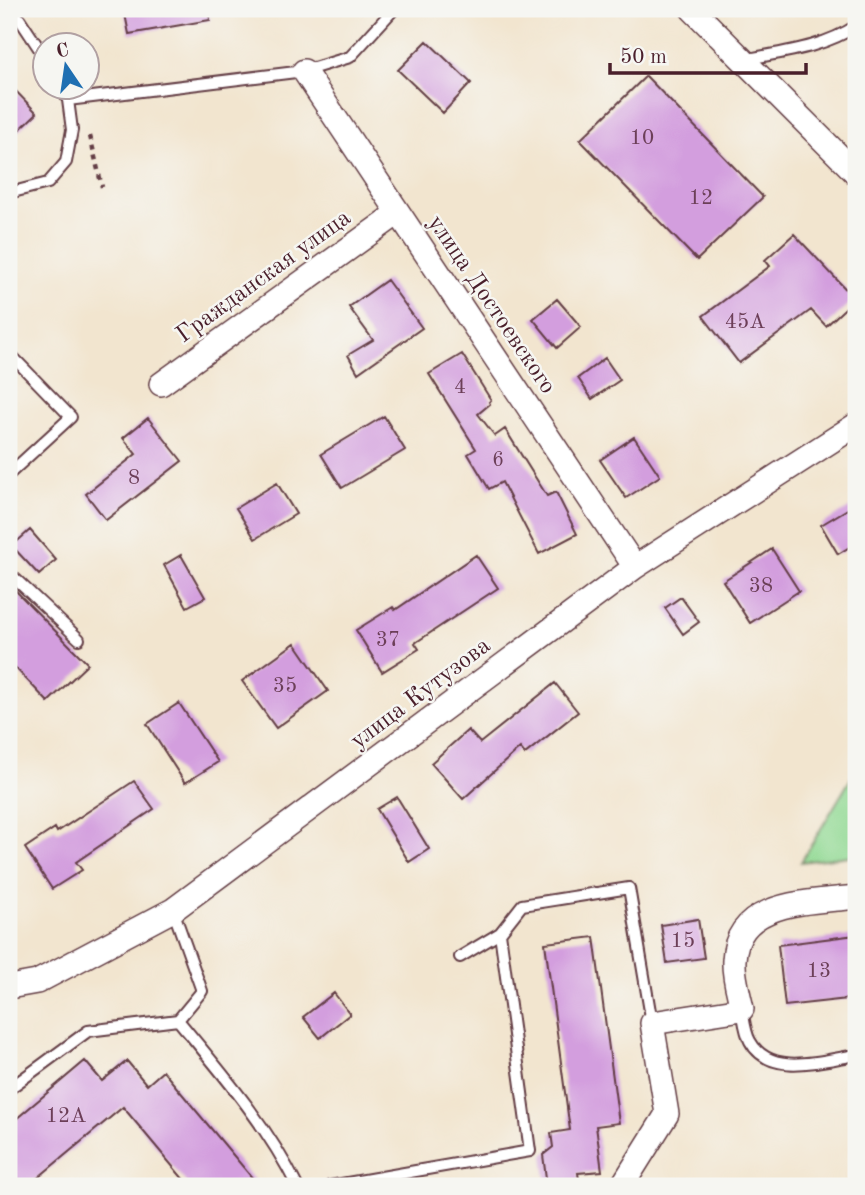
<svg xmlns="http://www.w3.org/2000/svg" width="865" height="1195" viewBox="0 0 865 1195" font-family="'Old Standard TT',serif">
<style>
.green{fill:#91d993;stroke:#6e7c5f;stroke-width:2}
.building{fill:#d39ede}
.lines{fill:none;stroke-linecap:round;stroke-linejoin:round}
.lane-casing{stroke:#633d44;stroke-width:14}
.street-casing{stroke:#633d44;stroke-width:26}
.path{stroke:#633d44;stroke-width:4.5;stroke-dasharray:5 5;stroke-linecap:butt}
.lane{stroke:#fff;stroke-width:10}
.street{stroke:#fff;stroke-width:23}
.labels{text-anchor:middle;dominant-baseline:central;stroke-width:5;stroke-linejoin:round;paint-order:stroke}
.number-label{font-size:21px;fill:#6c3f58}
.street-label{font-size:24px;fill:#4a1f2b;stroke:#f6f6f2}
</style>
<rect width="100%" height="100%" fill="#f6f6f2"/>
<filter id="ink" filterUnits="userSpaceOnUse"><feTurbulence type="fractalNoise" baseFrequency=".0143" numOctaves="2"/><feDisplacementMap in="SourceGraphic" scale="14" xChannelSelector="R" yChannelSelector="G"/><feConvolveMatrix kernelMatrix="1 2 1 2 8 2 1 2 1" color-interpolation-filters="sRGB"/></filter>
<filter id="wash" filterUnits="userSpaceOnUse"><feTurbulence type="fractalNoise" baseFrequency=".00686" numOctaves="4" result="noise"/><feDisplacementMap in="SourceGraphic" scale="28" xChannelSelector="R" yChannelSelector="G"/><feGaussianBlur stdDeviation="1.57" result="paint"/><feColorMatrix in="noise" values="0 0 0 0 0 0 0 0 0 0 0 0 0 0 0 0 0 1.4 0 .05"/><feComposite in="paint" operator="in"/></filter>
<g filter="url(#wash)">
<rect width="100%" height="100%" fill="#f2e5cf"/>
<path class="green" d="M856,770V855L801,862Z"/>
<g id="blocks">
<path class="building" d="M124,9H209L210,20L129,34Z
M427,41L471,83L443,113L398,70Z
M646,76L763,197L697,260L580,140Z
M9,84L37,113L9,140Z
M794,234L855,299L826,326L811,310L739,363L703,316L770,266L765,260Z
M387,280L422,328L358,373L348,355L373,340L349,307Z
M557,299L581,327L557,348L533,319Z
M462,354L491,400L489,402L490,404L478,414L495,436L505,429L547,496L556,492L577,534L539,554L502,482L489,489L468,454L476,449L429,374Z
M605,358L620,380L592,399L578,378Z
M384,416L405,450L342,488L321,454Z
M148,418L182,461L106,520L86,494L136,454L123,438Z
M634,437L660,476L626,498L600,460Z
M277,483L296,514L255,539L236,508Z
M856,504V543L838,554L821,525Z
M30,530L56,560L39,575L12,546Z
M772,549L799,591L750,623L723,581Z
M181,555L205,597L187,607L164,565Z
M476,555L498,588L415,643L419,649L382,672L356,630L393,607L395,610Z
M9,584L88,664L48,702L9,661Z
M681,597L699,622L683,634L665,608Z
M295,643L328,691L276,728L242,681Z
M555,683L578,712L525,754L520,748L463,799L431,763L468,730L480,743Z
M179,703L218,762L185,783L147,724Z
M134,781L154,809L76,862L82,870L52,889L25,848L55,828L57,832Z
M397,797L429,849L409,862L377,809Z
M698,919L704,958L667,963L661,925Z
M856,935V998L785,1006L778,945Z
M594,937L619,1123L596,1126L602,1171L578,1173L580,1186H547L543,1155L553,1147L551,1133L570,1130L545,943Z
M334,993L350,1014L320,1038L303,1017Z
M85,1061L102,1081L127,1061L147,1085L163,1071L259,1186H189L123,1107L28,1186H9V1125Z"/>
</g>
</g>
<g filter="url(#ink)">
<use href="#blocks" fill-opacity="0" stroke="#633d44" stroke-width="2"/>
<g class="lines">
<defs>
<path id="lane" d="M13,9L46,59
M743,60C782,52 823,48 856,26
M68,100L304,71L350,57L394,9
M9,193L48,183L66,162L72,130L68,100L61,88
M9,353L71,417L9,474
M9,573L79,639
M173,910L202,991L178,1020
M460,957L500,933
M742,1009C744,1019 745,1032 750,1041C770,1078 824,1060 856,1055
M9,1089L88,1031L178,1020C221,1072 267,1125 297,1186
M330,1186L530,1151L500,933L522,905L629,888L652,1023"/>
<path id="street" d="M692,9L856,173
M304,71L635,567
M161,384L398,213
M9,987L37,982L173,910L635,567L856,425
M622,1186L667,1114L652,1023L742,1009C739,994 733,976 734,960C737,899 811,903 856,897"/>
</defs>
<use href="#lane" class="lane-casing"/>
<use href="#street" class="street-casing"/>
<path class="path" d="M90,136L102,187"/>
<use href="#lane" class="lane"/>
<use href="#street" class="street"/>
</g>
</g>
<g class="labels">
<g class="number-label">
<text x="642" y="138">10</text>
<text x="701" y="198">12</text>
<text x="745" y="322">45А</text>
<text x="460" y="387">4</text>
<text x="498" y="460">6</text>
<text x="134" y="478">8</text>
<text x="761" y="586">38</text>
<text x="388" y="640">37</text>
<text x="285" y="686">35</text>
<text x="683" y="941">15</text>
<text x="819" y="971">13</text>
<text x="66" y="1116">12А</text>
</g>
<g class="street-label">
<text transform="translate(264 277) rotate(-36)">Гражданская улица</text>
<text transform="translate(491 305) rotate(56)">улица Достоевского</text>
<text transform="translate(421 694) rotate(-37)">улица Кутузова</text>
</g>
</g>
<rect width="865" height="1195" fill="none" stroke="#f6f6f2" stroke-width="35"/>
<g transform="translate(66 66) rotate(347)"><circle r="33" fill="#f6f6f2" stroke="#b1a0a2" stroke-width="2"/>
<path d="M0-5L12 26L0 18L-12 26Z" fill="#1f6fb2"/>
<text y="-10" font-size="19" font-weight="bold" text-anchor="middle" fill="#4a1f2b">С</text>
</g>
<path d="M610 63v10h196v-10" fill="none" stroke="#4a1f2b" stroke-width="3.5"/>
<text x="620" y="63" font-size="21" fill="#4a1f2b" stroke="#f6f6f2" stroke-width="5" paint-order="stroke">50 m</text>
</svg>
